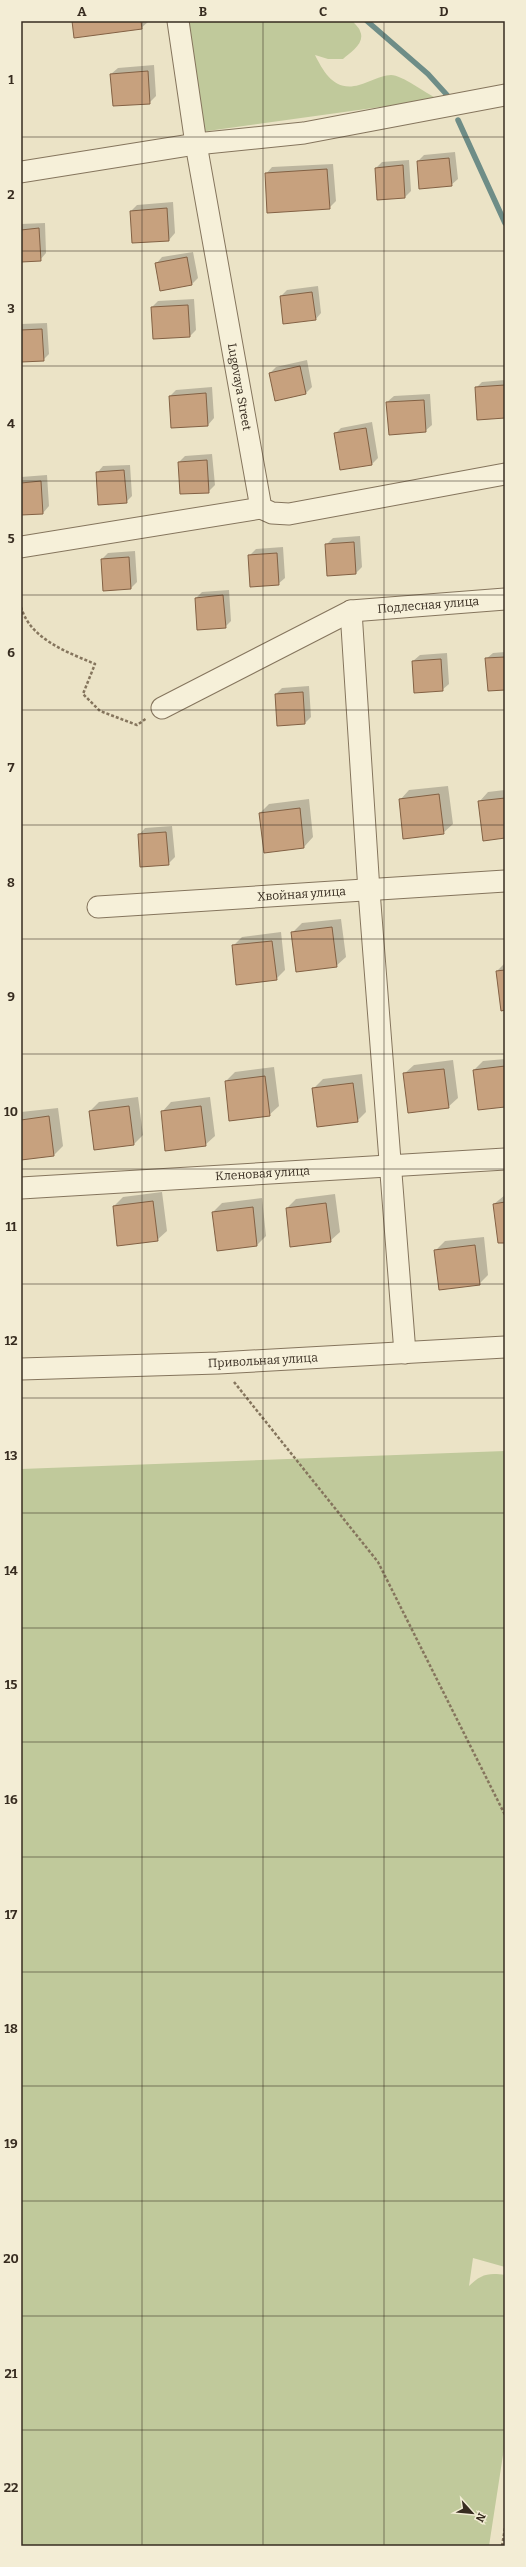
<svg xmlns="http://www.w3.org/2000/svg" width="526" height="2567" viewBox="0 0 526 2567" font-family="Bitter,serif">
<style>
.green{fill:#c0c99b}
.shadow{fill:#0003}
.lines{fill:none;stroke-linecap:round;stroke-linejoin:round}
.stream{stroke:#6e8d87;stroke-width:5.5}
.building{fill:#c7a17e;stroke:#836144}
.minor-casing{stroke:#85755d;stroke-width:23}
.path{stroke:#85755d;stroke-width:2.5;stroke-dasharray:3 2;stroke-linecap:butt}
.minor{stroke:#f6f0d9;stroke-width:21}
.grid{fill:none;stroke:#372c20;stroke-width:1;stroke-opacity:0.55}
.labels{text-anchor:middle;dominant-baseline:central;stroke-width:4;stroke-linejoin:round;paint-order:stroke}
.street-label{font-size:12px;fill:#372c20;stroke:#f3edd5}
.neatline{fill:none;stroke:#372c20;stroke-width:1.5}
.grid-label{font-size:13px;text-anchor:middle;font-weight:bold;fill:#372c20}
</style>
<rect width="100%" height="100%" fill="#ebe3c6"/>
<path class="green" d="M181,21H353C355,25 359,27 360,31C366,43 350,53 343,59H328L315,55C324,73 335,92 359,85C370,82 379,76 391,75C402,75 425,93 438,99L193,133Z
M505,1451V2267L473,2258L469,2286C480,2275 488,2272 505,2275V2442L489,2546H21V1469Z"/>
<path class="shadow" d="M73,21H148V22L141,28Z
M154,65L156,96L149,103L111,74L118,68Z
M455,152L458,179L451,185L418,161L424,155Z
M409,160L411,191L405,197L376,168L382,162Z
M333,164L336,201L329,208L266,174L272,167Z
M173,202L175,233L169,240L131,211L137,205Z
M45,223L46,253L40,260L21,261V224Z
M193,252L198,278L192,284L156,264L162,257Z
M318,286L321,313L315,320L281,296L287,290Z
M194,299L196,330L190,336L152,307L158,301Z
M47,323L49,354L43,360L21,361V324Z
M307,360L312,387L306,393L276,400L270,373L276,367Z
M505,380V417L476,388L482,382Z
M212,387L214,418L208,425L172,427L170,396L176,390Z
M430,394L432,425L425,431L387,402L394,396Z
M372,422L378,458L372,464L335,434L341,428Z
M212,454L215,485L208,492L179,462L185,456Z
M130,465L132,496L126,502L97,473L103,466Z
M47,475L49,506L43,513L21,514V477Z
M360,536L362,567L356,573L326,545L333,538Z
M283,547L285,578L278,584L249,556L256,549Z
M135,551L137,582L131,588L104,590L102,559L108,553Z
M229,590L231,621L225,627L196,598L202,592Z
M505,652V689L486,659L493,653Z
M447,653L449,684L442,690L413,661L420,655Z
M309,686L311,717L305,723L276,694L282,688Z
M448,786L453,824L443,833L400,800L409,790Z
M505,790V837L479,802L488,792Z
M309,799L313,837L304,847L260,813L269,804Z
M172,826L175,857L168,864L139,835L145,828Z
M341,919L346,957L336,966L292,933L302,923Z
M281,932L285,970L276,979L233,946L242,937Z
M505,963V1009L497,971Z
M505,1059V1106L474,1070L483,1061Z
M453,1060L458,1098L448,1107L404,1074L414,1065Z
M274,1067L279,1106L269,1115L226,1081L235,1072Z
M362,1074L366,1112L357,1121L314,1088L323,1079Z
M138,1097L143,1135L134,1144L90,1111L99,1102Z
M210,1097L215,1136L205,1145L162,1112L171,1102Z
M58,1108L63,1146L54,1155L21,1159V1112Z
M162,1192L167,1231L157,1240L114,1206L123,1197Z
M335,1194L340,1232L330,1241L287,1208L296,1199Z
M505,1195V1242L494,1204Z
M262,1198L266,1236L257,1245L218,1250L213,1212L222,1203Z
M484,1237L488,1275L479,1284L435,1251L445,1241Z"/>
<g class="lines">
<path class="stream" d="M367,21L428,74L447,95
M458,120L505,223"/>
</g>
<path class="building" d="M72,21H141L142,29L74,38Z
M148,71L150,104L113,106L110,74Z
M449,158L452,186L419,189L417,161Z
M403,165L405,198L377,200L375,168Z
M327,169L330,209L267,213L265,173Z
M167,208L169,241L132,243L130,211Z
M39,228L41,261L21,262V230Z
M187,257L192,285L160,291L155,263Z
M312,292L316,320L283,324L280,296Z
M188,305L190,337L153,339L151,307Z
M42,329L44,361L21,362V330Z
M300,366L306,394L275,401L269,373Z
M505,385V418L477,420L475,387Z
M206,393L208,426L171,428L169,396Z
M424,400L426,432L389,435L386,402Z
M366,428L372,465L340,470L334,433Z
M207,460L209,493L180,494L178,462Z
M124,470L127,503L98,505L96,472Z
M41,481L43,514L21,515V483Z
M354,542L356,574L327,576L325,544Z
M277,553L279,585L250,587L248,555Z
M129,557L131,589L103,591L101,559Z
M223,595L226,628L197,630L195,598Z
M505,657V690L488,691L485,658Z
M441,659L443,691L414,693L412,661Z
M303,692L305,724L277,726L275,694Z
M439,794L444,834L403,839L399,799Z
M505,798V838L483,841L478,801Z
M300,808L304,848L264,853L259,813Z
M166,832L169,865L140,867L138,834Z
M332,927L337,967L296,972L291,932Z
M272,941L277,980L236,985L232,945Z
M505,970V1010L501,1011L496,971Z
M505,1066V1107L478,1110L473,1070Z
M444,1069L449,1108L408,1113L403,1073Z
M265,1076L270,1116L229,1121L225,1081Z
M353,1083L358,1122L317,1127L312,1088Z
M129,1106L134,1145L94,1150L89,1111Z
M201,1106L206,1146L165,1151L161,1111Z
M49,1116L54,1156L21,1160V1120Z
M153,1201L158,1241L117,1246L113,1206Z
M505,1202V1243H498L493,1204Z
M326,1203L331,1242L290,1247L286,1208Z
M253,1207L257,1246L217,1251L212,1212Z
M475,1245L480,1285L439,1290L434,1250Z"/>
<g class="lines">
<defs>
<g id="minor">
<path id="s1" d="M178,21L196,144L261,508L272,513L289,514L505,474"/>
<path d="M21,172L196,144L304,133L505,95"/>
<path d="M21,547L261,508"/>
<path d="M351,611L369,891L405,1353"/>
<path id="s2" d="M162,708L351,611L505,599"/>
<path id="s3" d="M98,907L505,881"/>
<path id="s4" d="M21,1188L505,1159"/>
<path id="s5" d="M21,1369L218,1363L505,1347"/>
</g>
</defs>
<use href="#minor" class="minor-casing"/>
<path class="path" d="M21,607C30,639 67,652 95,664L83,694L100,711L137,725L147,718
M234,1382L378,1562L505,1815
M502,2546L505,2528"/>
<use href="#minor" class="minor"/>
</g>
<path class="grid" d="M142,21V2546M263,21V2546M384,21V2546M21,137H505M21,251H505M21,366H505M21,481H505M21,595H505M21,710H505M21,825H505M21,939H505M21,1054H505M21,1169H505M21,1284H505M21,1398H505M21,1513H505M21,1628H505M21,1742H505M21,1857H505M21,1972H505M21,2086H505M21,2201H505M21,2316H505M21,2430H505"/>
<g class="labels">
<g class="street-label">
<text stroke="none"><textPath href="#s1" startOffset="371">Lugovaya Street</textPath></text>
<text stroke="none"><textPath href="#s2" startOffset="290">Подлесная улица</textPath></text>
<text stroke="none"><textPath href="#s3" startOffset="204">Хвойная улица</textPath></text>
<text stroke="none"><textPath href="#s4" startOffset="242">Кленовая улица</textPath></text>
<text stroke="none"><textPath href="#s5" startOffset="242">Привольная улица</textPath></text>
</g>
</g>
<rect width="526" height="2567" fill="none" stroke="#f3edd5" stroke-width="44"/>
<g transform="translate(472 2513) rotate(117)" stroke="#f3edd5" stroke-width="3" paint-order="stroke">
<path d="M0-3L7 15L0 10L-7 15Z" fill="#372c20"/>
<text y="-6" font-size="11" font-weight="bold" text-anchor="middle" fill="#372c20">N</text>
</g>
<rect x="22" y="22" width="482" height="2523" class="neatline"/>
<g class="grid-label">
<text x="82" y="16">A</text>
<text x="203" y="16">B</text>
<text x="323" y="16">C</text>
<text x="444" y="16">D</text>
<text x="11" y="84">1</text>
<text x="11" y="199">2</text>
<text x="11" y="313">3</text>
<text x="11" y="428">4</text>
<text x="11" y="543">5</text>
<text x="11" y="657">6</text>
<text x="11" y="772">7</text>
<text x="11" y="887">8</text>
<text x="11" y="1001">9</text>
<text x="11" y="1116">10</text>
<text x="11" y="1231">11</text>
<text x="11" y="1345">12</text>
<text x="11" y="1460">13</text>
<text x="11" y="1575">14</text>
<text x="11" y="1689">15</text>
<text x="11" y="1804">16</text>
<text x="11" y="1919">17</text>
<text x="11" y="2033">18</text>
<text x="11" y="2148">19</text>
<text x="11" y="2263">20</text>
<text x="11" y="2378">21</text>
<text x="11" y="2492">22</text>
</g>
</svg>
